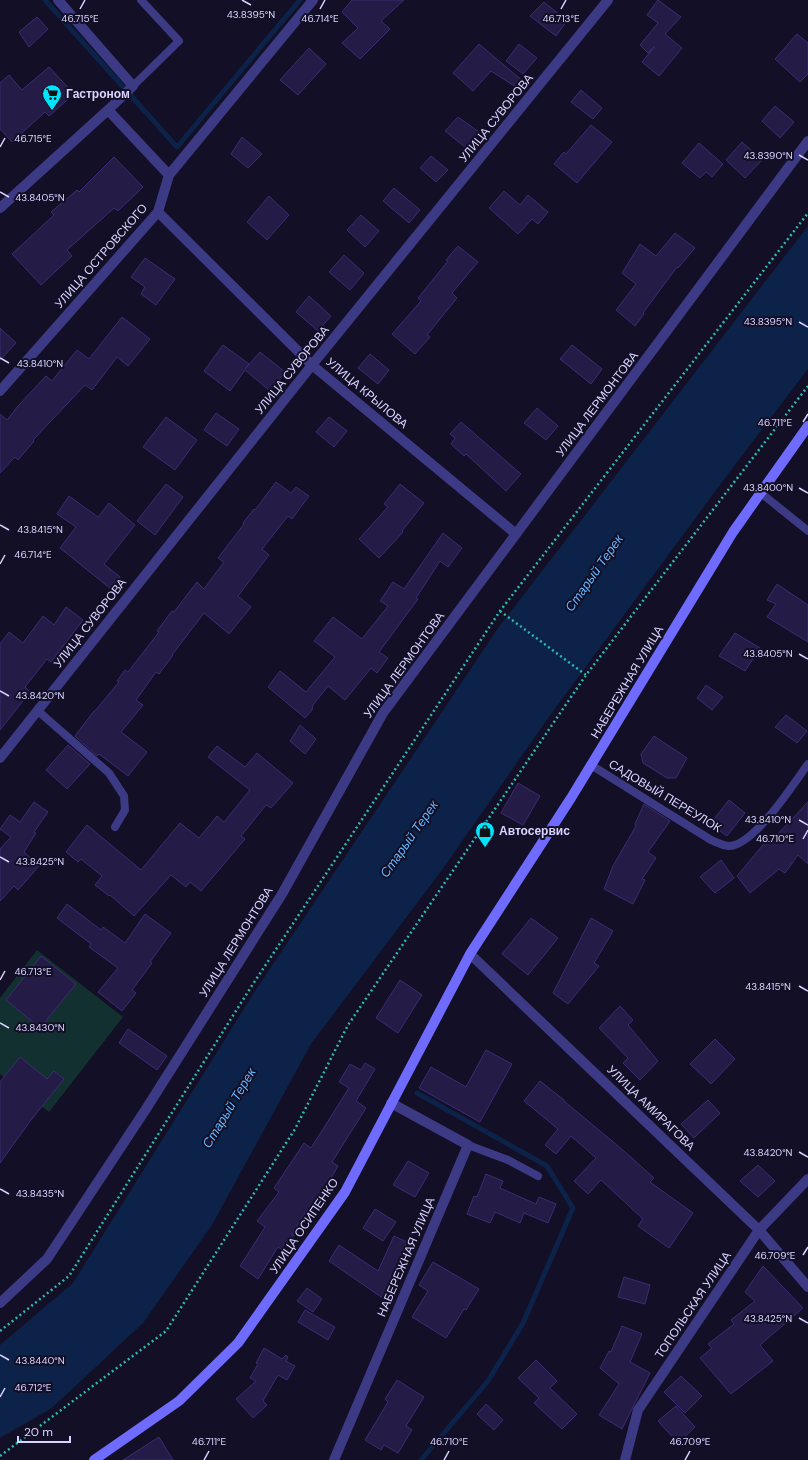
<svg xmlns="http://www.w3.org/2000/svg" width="808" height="1460" viewBox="0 0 808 1460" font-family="'DM Sans',sans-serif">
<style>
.green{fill:#12302f}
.water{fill:#0c2248}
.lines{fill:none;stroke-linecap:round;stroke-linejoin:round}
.stream{stroke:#0c2248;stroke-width:5}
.building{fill:#241b47;stroke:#3b2d73}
.path{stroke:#2fb8b0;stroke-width:2.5;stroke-dasharray:2 3;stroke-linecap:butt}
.service{stroke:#3d3a85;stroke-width:8}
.minor{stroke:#3d3a85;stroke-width:10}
.tertiary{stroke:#3d3a85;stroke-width:10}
.secondary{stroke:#6f6bff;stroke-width:10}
.ticks{fill:none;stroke:#d9d4ff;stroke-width:1.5}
.labels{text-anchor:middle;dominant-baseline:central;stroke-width:4;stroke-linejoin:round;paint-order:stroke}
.poi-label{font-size:12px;font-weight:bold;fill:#d9d4ff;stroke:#130f26;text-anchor:start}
.street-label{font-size:12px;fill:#d9d4ff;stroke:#130f26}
.water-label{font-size:13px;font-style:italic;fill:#62b6ff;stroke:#130f26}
.ticks-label{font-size:10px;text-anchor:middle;fill:#d9d4ff;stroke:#130f26;stroke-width:4;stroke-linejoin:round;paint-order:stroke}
</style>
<rect width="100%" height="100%" fill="#130f26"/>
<path class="green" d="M37,950L123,1017L49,1112L0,1074V998Z"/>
<path class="water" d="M808,226V369L728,474L551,714L442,870L311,1044L212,1225L143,1323L52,1408L0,1438V1345L73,1283L255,991L498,628Z"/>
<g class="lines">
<path class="stream" d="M45,0L177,147L300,0
M417,1093L547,1166L573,1208L523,1323L488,1381L421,1460"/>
</g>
<path class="building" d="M352,0H404L381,21L390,29L360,59L342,43L358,28L342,12Z
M658,0L681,17L665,34L682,48L659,76L642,62L655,46L648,53L640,45L658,23L647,15Z
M544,2L567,21L556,36L530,16Z
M37,17L48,29L29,47L19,32Z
M797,34L808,43V74L800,82L775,59Z
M479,44L524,82L519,89L491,71L473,91L453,73Z
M519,44L537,58L523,74L506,61Z
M309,48L326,64L298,95L280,80Z
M49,67L74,94L49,116L45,112L12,142L0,129V83L9,75L22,90Z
M581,90L602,108L593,119L571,102Z
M775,106L794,122L780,138L762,121Z
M458,117L479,132L466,148L445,131Z
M591,125L612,142L577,183L554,164L564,152L566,154Z
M242,137L262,154L248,168L231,154Z
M742,142L762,160L745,178L726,160Z
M699,143L723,164L712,177L706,172L700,178L682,163Z
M431,156L448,170L436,182L420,168Z
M114,157L143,187L118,211L114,208L67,250L72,256L41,285L12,254L54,215L51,212L77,190L79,192Z
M394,188L420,210L409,223L383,201Z
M504,191L520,205L528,195L548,212L538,224L532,219L518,234L489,208Z
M269,196L289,215L267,240L247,222Z
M361,215L379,231L365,247L347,230Z
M675,233L695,248L678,268L677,267L643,313L644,314L635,326L616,310L636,284L622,273L640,244L656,256Z
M458,246L478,262L452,293L457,298L427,335L430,337L415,354L392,334L421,301L418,298L448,261L446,260Z
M344,255L364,273L350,290L329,272Z
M145,258L175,279L156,305L141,294L145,287L131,277Z
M309,296L331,316L318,331L296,312Z
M122,317L150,339L128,366L117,357L92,390L85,385L33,440L34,441L18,460L15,457L0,473V414L7,420L18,406L46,376L52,381L77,350L89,359Z
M0,328L16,343L0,360Z
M223,345L249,364L245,369L260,352L285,372L270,391L245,370L230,391L204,371Z
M572,345L602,369L591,384L560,359Z
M370,354L389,370L378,384L358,368Z
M537,408L558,426L546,440L524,423Z
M216,413L239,429L227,446L204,430Z
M166,417L197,440L175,470L143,447Z
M329,417L347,431L334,447L316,432Z
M461,422L521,474L506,491L466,454L464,456L451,444L455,438L450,434Z
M276,482L291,493L296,487L309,496L292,519L288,516L262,549L269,555L238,596L251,607L229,634L204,613L172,655H173L159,674L156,672L136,700L143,705L121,732L147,752L128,776L99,754L97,756L75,736L94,711H95L119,682L117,681L125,670L128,672L159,632L157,631L172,611L174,612L197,582L204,589L224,562L218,558L244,524L243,523L254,509L255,510Z
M166,484L183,497L155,535L137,521Z
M400,484L424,503L402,531L403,532L379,558L359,539L388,507L384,504Z
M69,496L98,517L109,503L135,525L104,564L120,577L111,589L60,548L76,527L57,514Z
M443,533L462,548L448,567L440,561L416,598L418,599L379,652L388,658L377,673L371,668L345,700L328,686L313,705L312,710L305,718L268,687L280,671L306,692L335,657L314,641L333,617L362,639L388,606L380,601L393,582L404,589Z
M777,584L808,605V642L767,617L776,604L767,600Z
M66,607L83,620L51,662L47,659L25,687L30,692L0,730V644L9,632L23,643L43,616L54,625Z
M735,633L760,648L745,671L719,656Z
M706,685L723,697L712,710L697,698Z
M786,715L807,731L797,743L775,727Z
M300,725L316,739L305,754L290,741Z
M654,736L687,758L676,778H667L643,763L641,754Z
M68,745L90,764L67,789L46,770Z
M217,746L245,767L257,753L293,783L271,808L266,805L241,836L245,839L201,891L190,882L186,887L171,875L134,916L110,895L109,896L95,885L102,876L81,859L78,862L66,852L87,825L141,870L180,823L199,838L217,816L224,822L250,790L208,757Z
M518,783L540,796L523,825L501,813Z
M729,800L745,813L727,836L710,824Z
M34,802L48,812L34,832L36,833L24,852L39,866L18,890L14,886L0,901V849L11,837L0,829L10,815L20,822Z
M808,802V864L798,855L785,873L779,869L750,893L737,876L768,839L771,841Z
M644,804L670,821L648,852L656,858L642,879L645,880L633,904L604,889L613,866L636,826L635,824Z
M721,860L734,878L715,893L700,877Z
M67,904L101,930L103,927L125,943L145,914L171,933L150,962L152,963L132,990L136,993L122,1011L98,992L118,968L89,947L91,944L57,918Z
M531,918L558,938L528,975L502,954Z
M591,918L613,931L594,963L599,966L568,1004L553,993Z
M41,956L76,984L40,1028L6,1000Z
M400,980L422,995L398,1033L376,1018Z
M620,1006L633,1020L628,1025L658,1061L640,1080L623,1063L628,1058L599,1028Z
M128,1029L167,1056L157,1070L119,1043Z
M715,1039L735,1059L711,1084L690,1064Z
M486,1050L512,1064L480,1122L419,1088L431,1067L466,1087Z
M20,1057L47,1079L54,1071L64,1079L31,1120L0,1163V1082Z
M365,1063L375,1069L356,1101L366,1108L332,1162L338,1166L311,1213L307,1210L292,1234L294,1235L281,1249L278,1247L258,1279L240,1266L265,1227L257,1221L279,1192L274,1188L304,1143L311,1148L349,1088L339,1082L350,1064L361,1070Z
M540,1081L564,1100V1101L624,1151L654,1178L650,1182L693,1213L669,1248L638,1226L643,1219L601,1180L588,1194L574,1181L596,1158L571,1136L556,1154L545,1145L558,1129L524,1101Z
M708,1100L720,1113L694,1138L681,1124Z
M408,1161L429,1173L415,1197L393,1185Z
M758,1165L775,1181L758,1197L740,1181Z
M486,1174L503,1181L500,1188L536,1204L539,1197L556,1204L548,1223L524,1213L520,1223L495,1212L490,1223L467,1214L474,1196L477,1197Z
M375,1209L396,1222L383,1241L363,1228Z
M394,1236L407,1242L390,1280L395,1283L384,1299L329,1261L339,1245L378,1271Z
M433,1262L479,1289L466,1310L464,1309L446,1338L412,1317L428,1291L419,1285Z
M763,1266L803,1308L760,1345L773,1361L731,1394L700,1358L712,1348L708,1344L734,1324L731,1320L755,1301L745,1292Z
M624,1277L650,1285L645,1304L618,1297Z
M307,1288L322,1299L313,1312L297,1301Z
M305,1310L335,1327L328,1340L298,1322Z
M622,1326L642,1334L630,1362L650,1373L622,1429L599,1415L619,1384L600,1368L609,1351L611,1352Z
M264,1348L282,1359L286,1355L288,1357L286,1361L295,1366L287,1380L278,1375L263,1401L267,1405L253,1418L236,1399L256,1381L250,1378L258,1364L256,1363Z
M536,1360L557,1381L550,1388L577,1414L562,1429L534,1403L539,1398L518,1378Z
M681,1376L702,1396L685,1413L664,1392Z
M397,1380L424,1397L406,1426L412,1430L398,1453L384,1445L381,1450L365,1440L388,1402L385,1399Z
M486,1404L503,1420L494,1430L477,1414Z
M676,1406L695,1427L678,1443L658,1421Z
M159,1437L173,1460H123Z"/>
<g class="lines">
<path class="path" d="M500,611L586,675
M0,1331L69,1276L251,987L500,611L808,213
M0,1456L166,1331L295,1129L348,1025L586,675L808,386"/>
<path class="service" d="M133,86L179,41L141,0
M761,493L808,531
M38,711L109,773L124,796L125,810L115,827
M591,765L711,840C716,842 724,846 729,846C754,846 794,783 808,764
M468,1145L508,1160L538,1176"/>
<path class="minor" d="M58,0L133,86L108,110L169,175
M0,208L108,110
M158,212L312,365L516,534
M0,391L158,212L169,175L313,0
M0,758L312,365L608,0
M0,1303L47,1259L146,1109L282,894L383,713L808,141
M334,1460L468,1145L391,1103
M625,1460L638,1410L759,1230L808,1179"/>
<path class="tertiary" d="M470,954L759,1230L808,1287"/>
<path class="secondary" d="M94,1460L179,1401L238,1343L345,1192L470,954L571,798L733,532L808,426"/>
</g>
<path class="ticks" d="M242,0L251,5M80,9L85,0M320,9L325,0M561,9L566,0M0,147L5,138M799,155L808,160M0,192L9,197M799,322L808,327M0,358L9,363M803,422L808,414M799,488L808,493M0,525L9,530M0,564L5,555M799,654L808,659M0,691L9,696M799,820L808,825M803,839L808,830M0,857L9,862M0,980L5,971M799,986L808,991M0,1023L9,1028M799,1152L808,1157M0,1189L9,1194M803,1255L808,1247M799,1318L808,1323M0,1355L9,1360M0,1397L5,1388M204,1460L209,1451M444,1460L449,1451M685,1460L690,1451"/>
<defs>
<symbol id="supermarket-pin" viewBox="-11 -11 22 30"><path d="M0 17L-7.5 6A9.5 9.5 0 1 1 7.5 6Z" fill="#00e5ff" stroke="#130f26"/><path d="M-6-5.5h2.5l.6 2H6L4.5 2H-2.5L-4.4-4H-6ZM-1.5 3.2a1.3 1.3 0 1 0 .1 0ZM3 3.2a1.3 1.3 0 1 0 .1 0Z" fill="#111"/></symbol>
<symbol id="shop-pin" viewBox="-11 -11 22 30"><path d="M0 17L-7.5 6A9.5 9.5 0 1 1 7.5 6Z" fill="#00e5ff" stroke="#130f26"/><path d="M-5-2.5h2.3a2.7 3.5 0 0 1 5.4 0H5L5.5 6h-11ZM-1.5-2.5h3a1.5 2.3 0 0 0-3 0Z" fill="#111"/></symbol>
</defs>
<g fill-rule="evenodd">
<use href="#supermarket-pin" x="41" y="83" width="22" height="30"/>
<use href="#shop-pin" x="474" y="820" width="22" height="30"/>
</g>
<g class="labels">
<g class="poi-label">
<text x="66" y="94">Гастроном</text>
<text x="499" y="831">Автосервис</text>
</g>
<g class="street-label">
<text transform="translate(496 118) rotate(-51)">УЛИЦА СУВОРОВА</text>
<text transform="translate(101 256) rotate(-49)">УЛИЦА ОСТРОВСКОГО</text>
<text transform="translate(292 370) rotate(-51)">УЛИЦА СУВОРОВА</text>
<text transform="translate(367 393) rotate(40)">УЛИЦА КРЫЛОВА</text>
<text transform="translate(597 404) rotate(-53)">УЛИЦА ЛЕРМОНТОВА</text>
<text transform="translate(90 623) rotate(-52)">УЛИЦА СУВОРОВА</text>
<text transform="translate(404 665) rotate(-54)">УЛИЦА ЛЕРМОНТОВА</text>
<text transform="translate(627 682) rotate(-59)">НАБЕРЕЖНАЯ УЛИЦА</text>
<text transform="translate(665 796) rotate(31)">САДОВЫЙ ПЕРЕУЛОК</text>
<text transform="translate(236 942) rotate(-58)">УЛИЦА ЛЕРМОНТОВА</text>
<text transform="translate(651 1108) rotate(44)">УЛИЦА АМИРАГОВА</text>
<text transform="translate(304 1226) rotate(-56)">УЛИЦА ОСИПЕНКО</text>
<text transform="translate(406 1257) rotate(-67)">НАБЕРЕЖНАЯ УЛИЦА</text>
<text transform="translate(693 1305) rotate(-56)">ТОПОЛЬСКАЯ УЛИЦА</text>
</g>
<g class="water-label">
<text transform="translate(594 573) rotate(-55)">Старый Терек</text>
<text transform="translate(409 839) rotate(-55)">Старый Терек</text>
<text transform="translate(229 1108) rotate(-59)">Старый Терек</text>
</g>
</g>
<g class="ticks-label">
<text x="251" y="18">43.8395°N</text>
<text x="80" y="22">46.715°E</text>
<text x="320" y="22">46.714°E</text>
<text x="561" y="22">46.713°E</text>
<text x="33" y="142">46.715°E</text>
<text x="768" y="159">43.8390°N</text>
<text x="40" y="201">43.8405°N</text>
<text x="768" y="325">43.8395°N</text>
<text x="40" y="367">43.8410°N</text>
<text x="775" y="426">46.711°E</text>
<text x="768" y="491">43.8400°N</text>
<text x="40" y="533">43.8415°N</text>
<text x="33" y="558">46.714°E</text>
<text x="768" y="657">43.8405°N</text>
<text x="40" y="699">43.8420°N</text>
<text x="768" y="823">43.8410°N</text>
<text x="775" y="842">46.710°E</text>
<text x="40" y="865">43.8425°N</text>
<text x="33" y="975">46.713°E</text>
<text x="768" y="990">43.8415°N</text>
<text x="40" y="1031">43.8430°N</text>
<text x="768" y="1156">43.8420°N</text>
<text x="40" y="1197">43.8435°N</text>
<text x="775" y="1259">46.709°E</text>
<text x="768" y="1322">43.8425°N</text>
<text x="40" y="1364">43.8440°N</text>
<text x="33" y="1391">46.712°E</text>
<text x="209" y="1445">46.711°E</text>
<text x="449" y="1445">46.710°E</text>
<text x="690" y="1445">46.709°E</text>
</g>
<path d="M18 1436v6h52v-6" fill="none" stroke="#d9d4ff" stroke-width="2"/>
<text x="24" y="1436" font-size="12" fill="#d9d4ff" stroke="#130f26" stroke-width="3" paint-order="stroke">20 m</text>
</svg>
